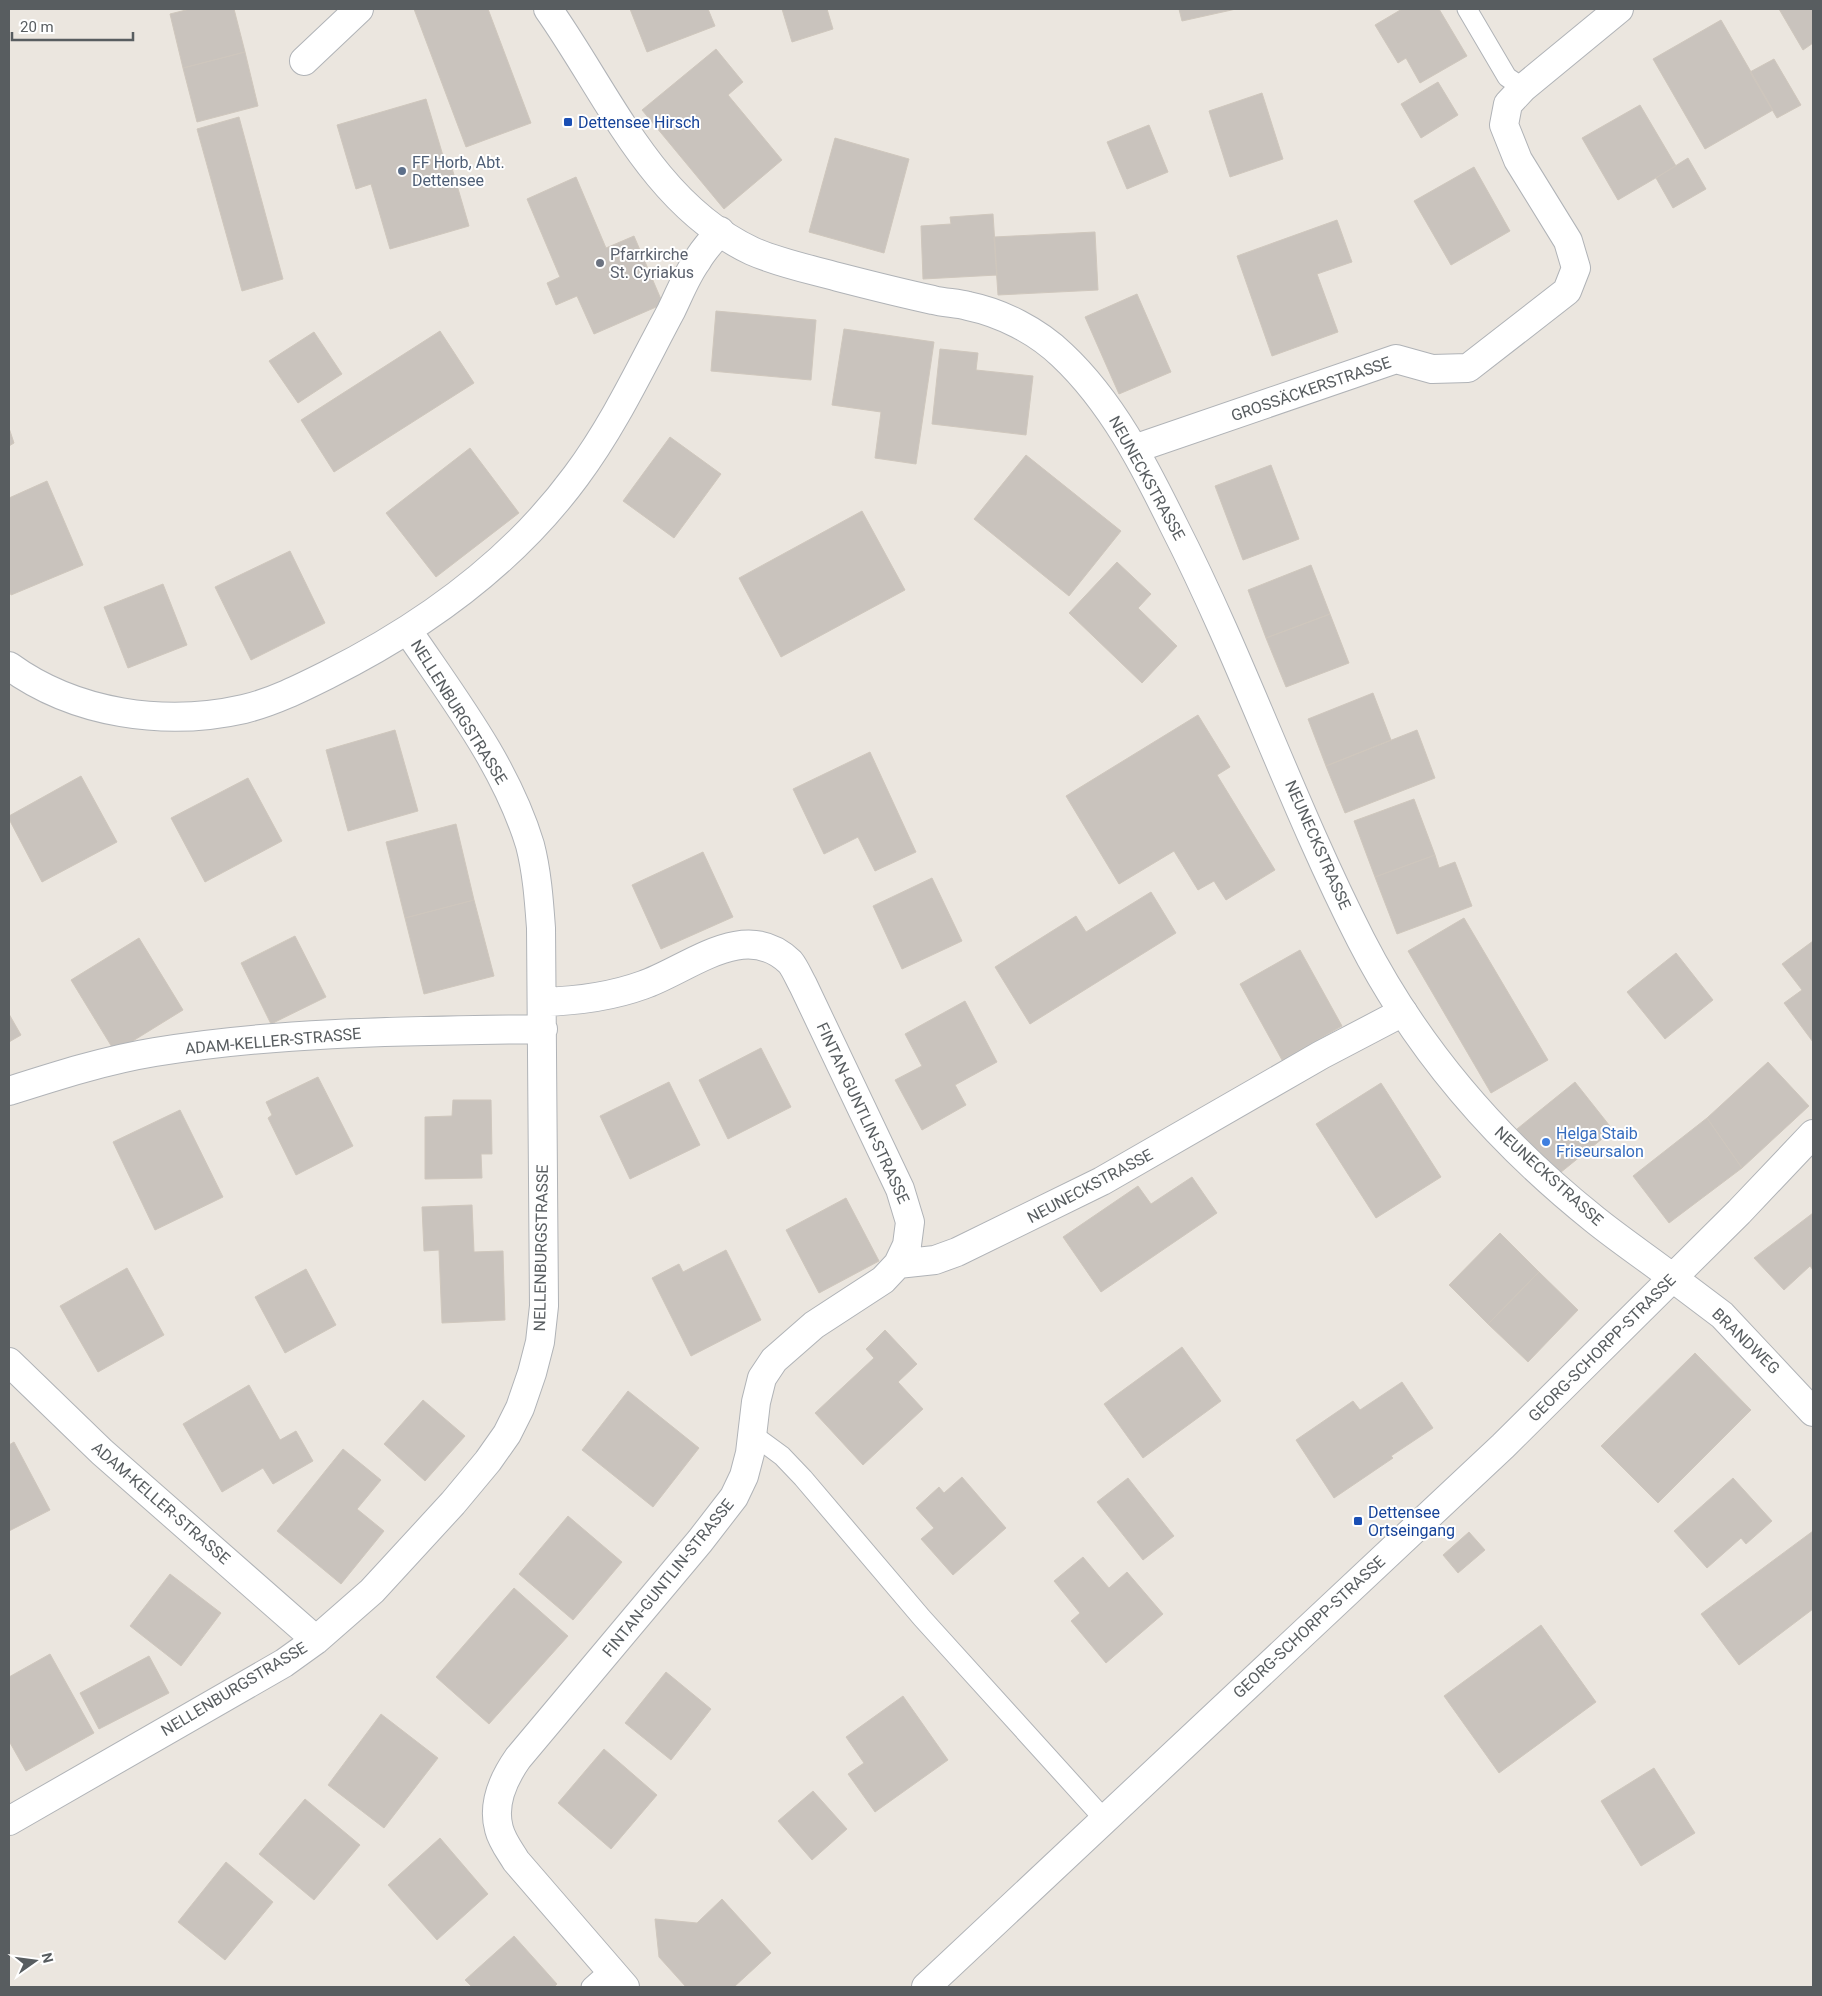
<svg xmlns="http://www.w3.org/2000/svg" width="1822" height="1996" viewBox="0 0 1822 1996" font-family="Roboto,sans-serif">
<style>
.building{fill:#c9c3bd;stroke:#cfc7bd}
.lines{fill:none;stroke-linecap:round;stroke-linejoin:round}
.service-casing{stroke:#b0b3b7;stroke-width:21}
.minor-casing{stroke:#b0b3b7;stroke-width:30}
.tertiary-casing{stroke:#b0b3b7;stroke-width:30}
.service{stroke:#fff;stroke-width:19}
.minor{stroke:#fff;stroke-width:28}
.tertiary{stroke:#fff;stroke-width:28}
.transit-dot{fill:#1a4fb4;stroke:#fff;stroke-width:2}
.service-dot{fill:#5c6f8a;stroke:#fff;stroke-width:2}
.worship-dot{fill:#6b7280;stroke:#fff;stroke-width:2}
.shop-dot{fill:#3f7fe0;stroke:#fff;stroke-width:2}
.labels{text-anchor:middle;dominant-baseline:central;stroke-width:4;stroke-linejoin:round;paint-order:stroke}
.transit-label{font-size:16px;fill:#164399;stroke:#fff;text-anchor:start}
.service-label{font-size:16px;fill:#4e5e75;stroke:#fff;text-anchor:start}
.worship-label{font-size:16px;fill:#5b616d;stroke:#fff;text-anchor:start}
.street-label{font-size:16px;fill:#585d60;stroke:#fff}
.shop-label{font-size:16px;fill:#366cbe;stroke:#fff;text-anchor:start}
</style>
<rect width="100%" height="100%" fill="#ebe6df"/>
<path class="building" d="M190,9H234L245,52L183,68L170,14Z
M414,9H488L531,123L466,147Z
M630,9H708L715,26L647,52Z
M782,9H827L833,29L792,42Z
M1179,9H1236L1182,21Z
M1402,9H1439L1467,56L1420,83L1406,58L1398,63L1375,25Z
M1779,9H1813V43L1803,50Z
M1721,20L1773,110L1705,149L1653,59Z
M716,49L743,82L728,95L782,160L724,209L642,110Z
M245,52L258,106L197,122L183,68Z
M1774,59L1801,105L1777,118L1750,72Z
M1438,82L1458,115L1421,138L1401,104Z
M1262,93L1283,159L1230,177L1209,111Z
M426,99L444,159L449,158L469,226L390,249L371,184L356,189L337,125Z
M1640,105L1676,166L1618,200L1582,138Z
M239,117L283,279L242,291L197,129Z
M1149,125L1168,172L1127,189L1107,142Z
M835,138L909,159L884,253L809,232Z
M1688,158L1706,189L1673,208L1656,178Z
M1474,167L1510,231L1451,265L1414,201Z
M576,177L606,248L634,236L663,304L594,334L577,296L556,305L547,283L560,277L527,199Z
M993,214L997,275L923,279L921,226L951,224L950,217Z
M1337,220L1352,262L1317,274L1338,332L1272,356L1237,256Z
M1095,232L1098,290L998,295L994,237Z
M1137,294L1171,372L1119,394L1085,317Z
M716,311L816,320L811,380L711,371Z
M844,329L934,342L916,464L875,458L881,412L832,405Z
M440,331L474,383L334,472L301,420Z
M314,332L342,374L298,403L269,361Z
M940,349L978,353L976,370L1033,376L1026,435L932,424Z
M9,428L14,443L9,446Z
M670,437L721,474L674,538L623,501Z
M470,448L519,513L436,577L386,513Z
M1026,455L1121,531L1069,596L974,519Z
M1271,465L1299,539L1243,560L1215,486Z
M47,481L83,565L11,595L9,590V498Z
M862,511L905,590L781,657L739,578Z
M290,551L325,623L251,660L215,587Z
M1117,562L1151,594L1138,608L1177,646L1142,683L1069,613Z
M1311,565L1330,614L1266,638L1248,590Z
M163,584L187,645L128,668L104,607Z
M1330,614L1349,663L1286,687L1266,638Z
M1373,693L1391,740L1326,766L1308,719Z
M1198,715L1230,767L1217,775L1275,870L1226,900L1214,881L1198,890L1174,851L1119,884L1066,796Z
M395,730L418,811L348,831L326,750Z
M1417,730L1435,778L1345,813L1326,766Z
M870,752L916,852L875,871L858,837L824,854L793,789Z
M81,776L117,842L42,882L9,819V816Z
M248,778L282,841L205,882L171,818Z
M1414,799L1435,855L1375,877L1354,821Z
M456,824L474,900L405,918L386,842Z
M703,852L733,917L661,949L632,885Z
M1435,855L1439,868L1455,862L1472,906L1397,934L1375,877Z
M932,878L962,941L902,969L873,906Z
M1151,892L1176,933L1030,1024L995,967L1076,916L1086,932Z
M474,900L494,976L424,994L405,918Z
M1464,918L1548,1060L1491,1093L1408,951Z
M295,936L326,997L271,1024L241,963Z
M139,938L183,1010L115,1052L71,980Z
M1813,941V1042L1784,1003L1802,990L1782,964Z
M1300,950L1342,1026L1282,1060L1240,984Z
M1676,953L1713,1000L1665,1039L1627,992Z
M965,1001L997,1062L955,1085L966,1105L922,1130L895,1080L922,1066L905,1034Z
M9,1014L21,1035L9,1042Z
M761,1048L791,1107L728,1139L699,1080Z
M1768,1062L1809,1106L1742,1168L1707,1118Z
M318,1077L353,1146L296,1175L268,1118L272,1115L266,1102Z
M669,1082L700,1145L630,1179L600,1116Z
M1575,1082L1613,1130L1555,1177L1517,1129Z
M1381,1083L1441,1177L1376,1218L1316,1124Z
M453,1100H491L492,1154H481L482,1178L425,1179V1117L452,1116Z
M180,1110L223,1197L155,1230L113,1142Z
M1707,1118L1742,1168L1669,1223L1633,1176Z
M1192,1177L1217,1213L1101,1292L1063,1237L1138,1186L1151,1204Z
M846,1198L879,1261L819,1293L786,1230Z
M472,1205L474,1252L503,1251L505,1320L442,1323L439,1250L424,1251L422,1207Z
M1813,1213V1270L1810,1266L1784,1290L1754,1258Z
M1500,1233L1539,1272L1488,1324L1449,1285Z
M726,1250L761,1320L691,1356L652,1278L679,1264L683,1272Z
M127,1268L164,1335L98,1372L60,1306Z
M306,1269L336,1325L285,1353L255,1297Z
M1539,1272L1578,1310L1528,1362L1488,1324Z
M885,1330L917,1364L898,1382L923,1409L863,1465L815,1413L874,1358L866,1349Z
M1182,1347L1221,1401L1143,1458L1104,1404Z
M1695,1353L1751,1410L1658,1503L1601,1446Z
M1402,1382L1433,1428L1391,1456L1393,1458L1334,1498L1296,1440L1353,1401L1360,1410Z
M249,1385L280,1440L296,1431L313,1461L273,1484L263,1468L222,1492L183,1424Z
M628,1391L699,1448L653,1507L582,1450Z
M423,1400L465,1436L425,1481L384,1444Z
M14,1442L50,1510L9,1531V1445Z
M343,1449L381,1480L357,1509L384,1531L341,1584L277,1531Z
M962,1477L1006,1528L953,1575L921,1539L934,1528L916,1508L939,1487L944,1493Z
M1128,1478L1174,1536L1143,1560L1097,1502Z
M1733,1478L1772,1521L1746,1544L1741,1538L1707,1568L1674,1531Z
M568,1516L622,1562L573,1620L519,1574Z
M1813,1531V1609L1739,1665L1701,1614Z
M1469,1532L1485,1550L1458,1573L1443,1555Z
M1083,1557L1109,1588L1127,1572L1163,1614L1106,1663L1071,1621L1080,1613L1054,1581Z
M170,1574L221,1613L181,1666L130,1626Z
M514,1588L568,1636L489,1724L436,1677Z
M1541,1625L1596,1702L1499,1773L1444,1696Z
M50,1654L94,1733L26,1771L9,1741V1677Z
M149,1656L169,1693L99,1729L80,1693Z
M666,1672L711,1709L671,1760L625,1723Z
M903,1696L948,1760L875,1812L848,1774L864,1763L846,1737Z
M381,1714L438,1758L384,1828L328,1785Z
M604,1749L657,1795L611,1849L558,1803Z
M1654,1768L1695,1833L1641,1866L1601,1801Z
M813,1791L847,1829L812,1860L778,1821Z
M305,1799L360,1845L314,1900L259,1854Z
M440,1838L488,1894L437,1940L388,1885Z
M226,1862L273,1902L225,1960L178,1922Z
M722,1899L771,1953L734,1987H686L659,1957L655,1919L697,1923Z
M514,1936L557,1984L554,1987H472L465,1980Z"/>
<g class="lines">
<defs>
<path id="service" d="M1467,9L1507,77L1523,88
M752,1434L782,1456L803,1478L922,1618L1105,1820
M591,1987L610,1970"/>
<path id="minor" d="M304,61L359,9
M1134,449L1396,359L1432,369L1468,368L1567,291L1576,268L1568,241L1518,160L1504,125L1508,104L1523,88L1619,9
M9,666C75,714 165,727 244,709C273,702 301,688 327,675C423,627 512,563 576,476C614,425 641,367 671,311C679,295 686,276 697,261C703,250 712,241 720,231
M542,1002C577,1001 610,997 643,985C689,969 745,918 790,962C795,968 799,978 803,985L900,1189L910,1222L907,1245L898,1264L883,1280L814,1325L774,1360L762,1378L756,1402L750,1453L744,1476L734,1497L700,1541L518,1758C504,1778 492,1804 499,1829C502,1841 510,1851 516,1861L625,1987
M9,1091C56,1076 106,1060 155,1052C283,1031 414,1031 543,1029
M898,1264L935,1260L957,1252L1102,1181L1321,1055L1403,1012
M1673,1278L1722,1315L1813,1412
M9,1362L102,1452L316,1640
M9,1821L284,1663L316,1640L372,1591L453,1503L488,1461L507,1434L520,1408L532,1373L540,1342L544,1306L541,928C539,901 537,872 530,845C506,766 454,699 408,631"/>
<path id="tertiary" d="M548,9C608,94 652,204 752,251C779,263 809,269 838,277C869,285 901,293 933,300C945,303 957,303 968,306C1002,313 1037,331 1062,355C1112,402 1144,465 1174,526C1243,661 1292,805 1361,940C1417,1049 1499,1143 1594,1219C1620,1240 1647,1258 1673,1278
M926,1987L1503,1446L1739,1212L1813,1134"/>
</defs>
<use href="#service" class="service-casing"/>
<use href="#minor" class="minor-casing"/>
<use href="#tertiary" class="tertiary-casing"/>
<use href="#service" class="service"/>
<use href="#minor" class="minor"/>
<use href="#tertiary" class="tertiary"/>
</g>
<g class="transit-dot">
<rect x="563" y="117" width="10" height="10" rx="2.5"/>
<rect x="1353" y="1516" width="10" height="10" rx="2.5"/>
</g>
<circle class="service-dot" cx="402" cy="171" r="5"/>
<circle class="worship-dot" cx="600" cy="263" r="5"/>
<circle class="shop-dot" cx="1546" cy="1142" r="5"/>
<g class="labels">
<g class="transit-label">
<text x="578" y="122">Dettensee Hirsch</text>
<text x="1368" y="1512">Dettensee<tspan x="1368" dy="18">Ortseingang</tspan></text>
</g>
<g class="service-label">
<text x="412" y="162">FF Horb, Abt.<tspan x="412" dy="18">Dettensee</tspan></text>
</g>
<g class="worship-label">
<text x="610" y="254">Pfarrkirche<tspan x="610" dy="18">St. Cyriakus</tspan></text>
</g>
<g class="street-label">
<text transform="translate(1311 389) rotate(-19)">GROSSÄCKERSTRASSE</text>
<text transform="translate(1147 478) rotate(61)">NEUNECKSTRASSE</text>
<text transform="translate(459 712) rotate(58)">NELLENBURGSTRASSE</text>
<text transform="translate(1318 845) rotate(66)">NEUNECKSTRASSE</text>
<text transform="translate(273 1041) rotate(-5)">ADAM-KELLER-STRASSE</text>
<text transform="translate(863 1113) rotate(65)">FINTAN-GUNTLIN-STRASSE</text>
<text transform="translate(1549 1176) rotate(42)">NEUNECKSTRASSE</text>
<text transform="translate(1090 1186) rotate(-28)">NEUNECKSTRASSE</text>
<text transform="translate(541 1248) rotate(-89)">NELLENBURGSTRASSE</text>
<text transform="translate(1746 1341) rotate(44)">BRANDWEG</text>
<text transform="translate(1602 1348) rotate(-45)">GEORG-SCHORPP-STRASSE</text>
<text transform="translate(161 1503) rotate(41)">ADAM-KELLER-STRASSE</text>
<text transform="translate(668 1578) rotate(-51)">FINTAN-GUNTLIN-STRASSE</text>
<text transform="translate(1309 1627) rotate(-43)">GEORG-SCHORPP-STRASSE</text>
<text transform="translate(234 1689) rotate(-31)">NELLENBURGSTRASSE</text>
</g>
<g class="shop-label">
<text x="1556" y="1133">Helga Staib<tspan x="1556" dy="18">Friseursalon</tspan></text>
</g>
</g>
<rect width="1822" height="1996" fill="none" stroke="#585d60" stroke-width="20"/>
<g transform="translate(35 1961) rotate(76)" stroke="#ffffff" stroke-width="4" paint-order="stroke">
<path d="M0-4L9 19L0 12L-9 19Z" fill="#585d60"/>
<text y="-8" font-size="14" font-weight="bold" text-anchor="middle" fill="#585d60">N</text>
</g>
<path d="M12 32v8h121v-8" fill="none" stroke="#585d60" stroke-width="2.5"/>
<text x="20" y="32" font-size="15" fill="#585d60" stroke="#ffffff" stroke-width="4" paint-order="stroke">20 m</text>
</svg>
